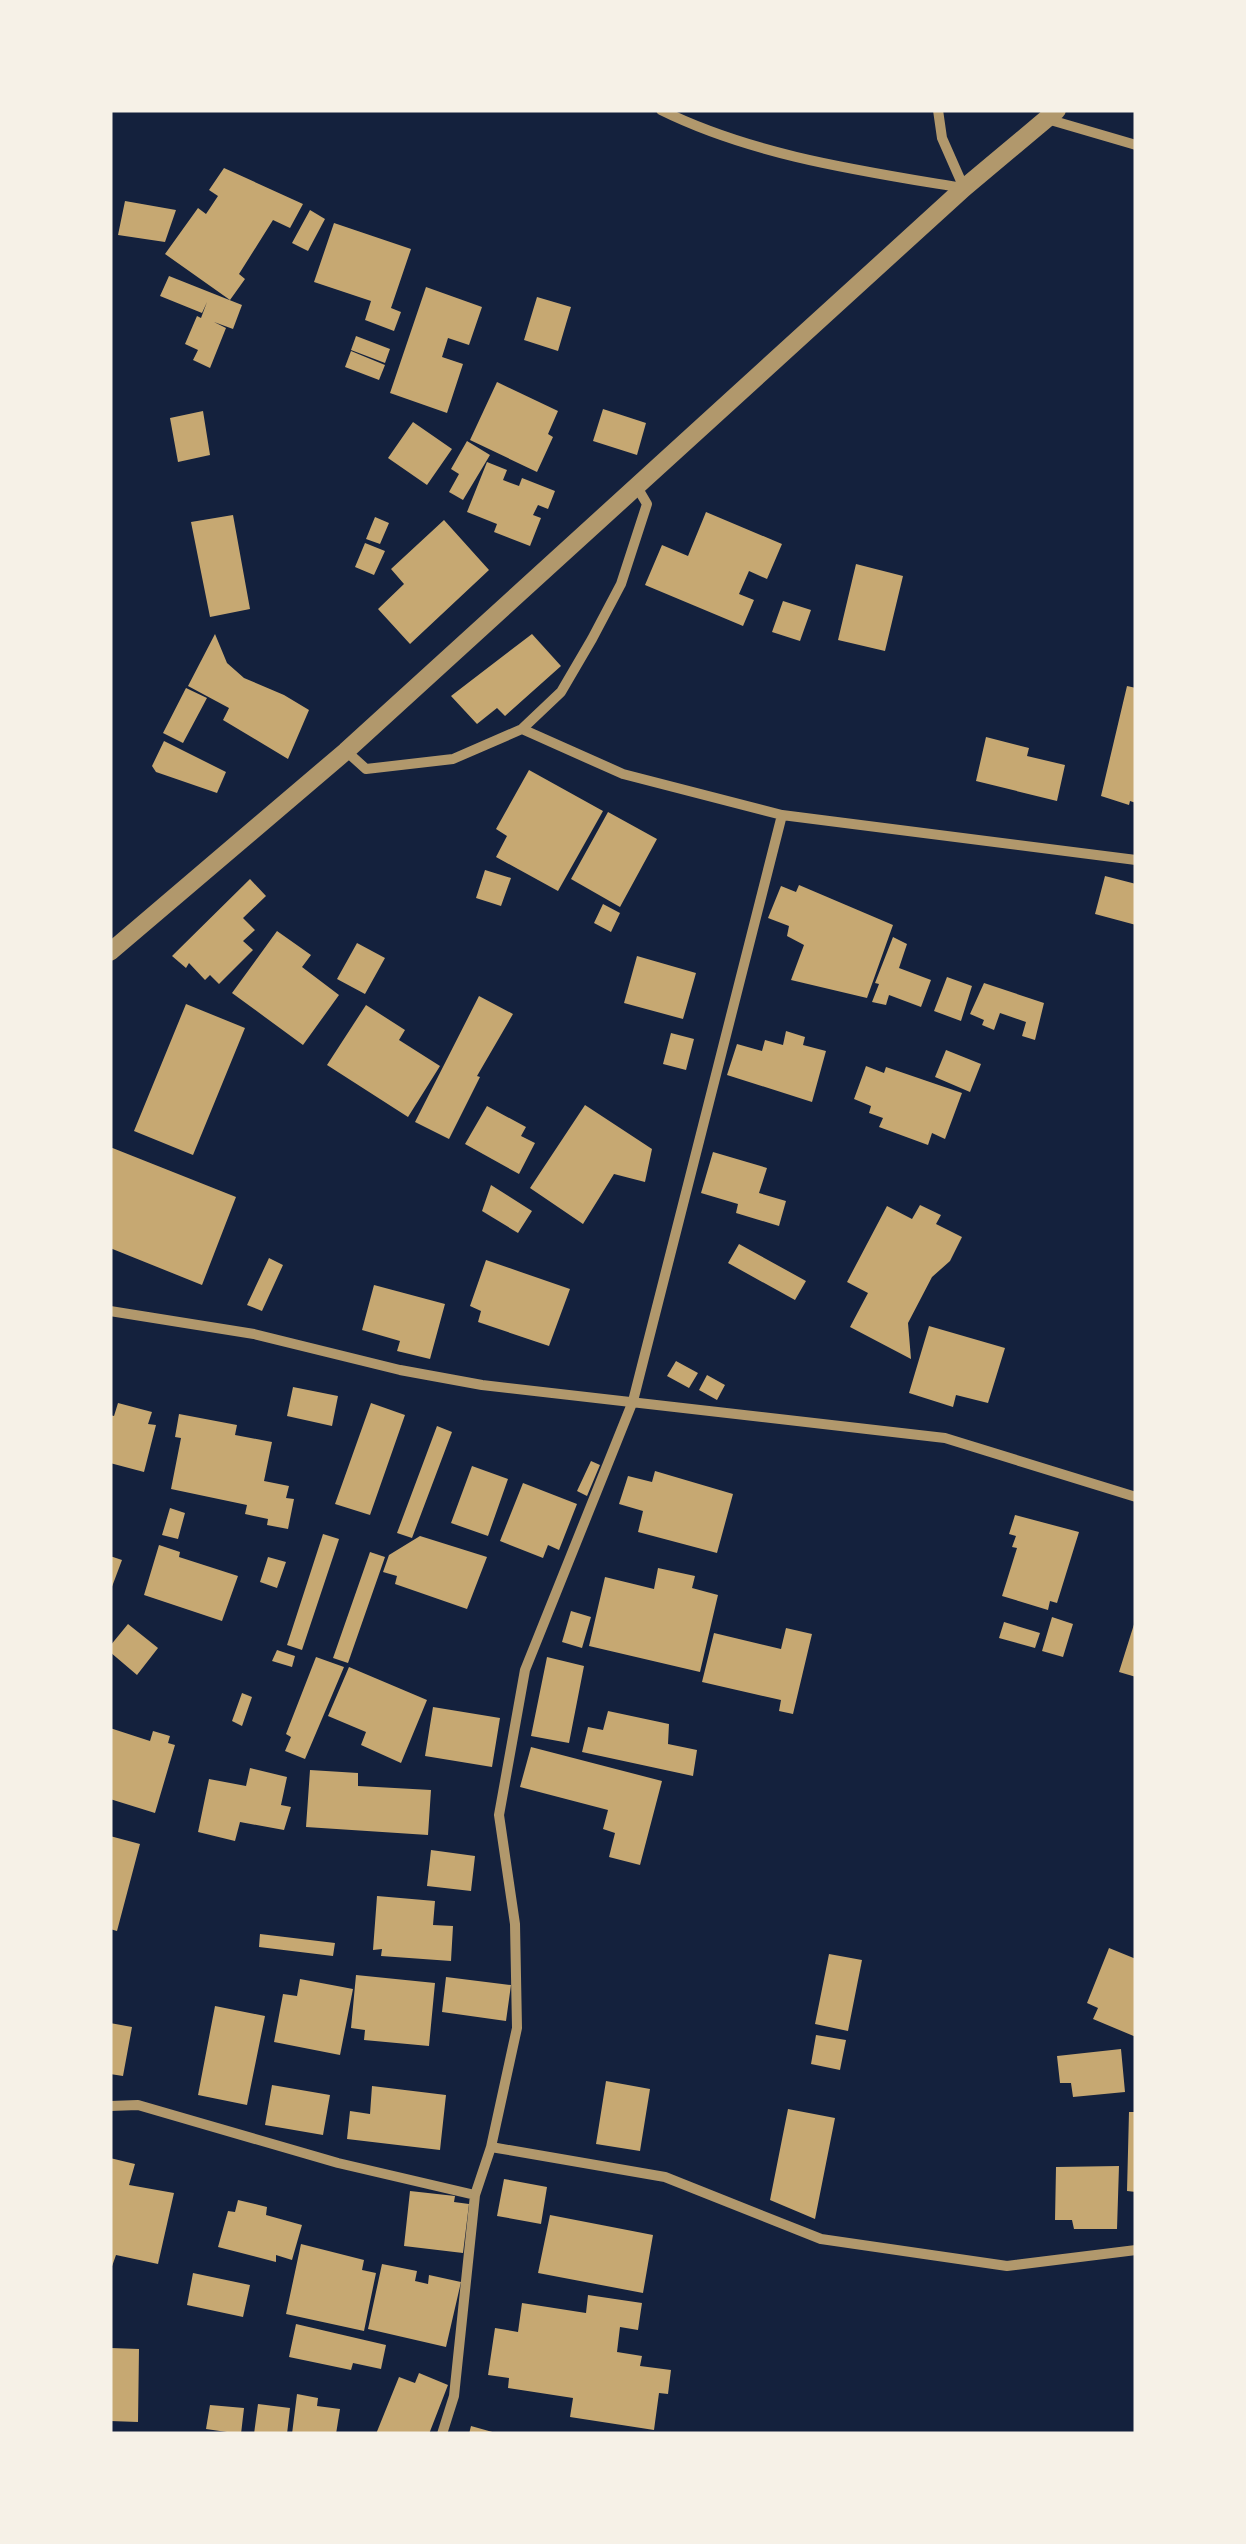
<svg xmlns="http://www.w3.org/2000/svg" width="1246" height="2544" viewBox="0 0 1246 2544" font-family="'Space Grotesk',sans-serif">
<style>
.building{fill:#c6a872}
.lines{fill:none;stroke-linecap:round;stroke-linejoin:round}
.minor{stroke:#b1986c;stroke-width:10}
.tertiary{stroke:#b1986c;stroke-width:18}
</style>
<rect width="100%" height="100%" fill="#14213d"/>
<path class="building" d="M224,168L303,204L290,228L273,220L239,274L245,279L230,300L165,254L198,208L206,214L218,196L209,190Z
M125,201L176,210L165,242L118,235Z
M310,210L325,219L308,251L292,243Z
M334,223L411,249L391,308L401,312L394,331L365,320L371,301L314,282Z
M169,276L242,305L233,329L214,322L226,328L210,368L193,360L198,350L185,344L197,316L201,318L207,302L202,313L160,296Z
M426,287L482,307L469,345L448,338L442,357L463,364L447,413L390,393Z
M537,297L571,307L558,351L524,340Z
M356,336L390,349L385,363L351,350Z
M351,351L385,365L379,380L345,367Z
M497,382L558,411L548,434L553,437L537,472L470,440Z
M603,409L646,423L637,455L593,441Z
M203,411L210,455L178,462L170,418Z
M413,422L452,449L427,485L388,458Z
M467,441L490,455L463,500L449,492L459,474L451,469Z
M487,462L507,470L503,480L519,486L522,478L555,491L548,509L538,505L533,515L541,518L530,546L494,532L497,524L467,512Z
M706,512L782,544L767,579L749,571L739,594L754,600L743,626L645,585L662,545L688,556Z
M233,515L250,609L210,617L191,522Z
M375,517L389,523L380,544L366,539Z
M444,520L489,570L410,644L378,609L404,584L391,569Z
M365,543L385,551L374,575L355,567Z
M856,564L903,576L885,651L838,640Z
M783,601L811,610L800,641L772,632Z
M215,634L227,663L244,678L284,695L309,710L288,759L223,720L229,708L188,686Z
M532,634L561,666L505,716L497,708L477,724L451,696Z
M1127,686L1136,688V803L1130,801L1129,805L1101,796Z
M186,688L207,698L183,743L163,733Z
M986,737L1029,748L1027,756L1065,765L1057,801L976,781Z
M164,741L226,772L217,793L156,772L152,766Z
M529,770L603,811L558,891L496,857L507,836L496,829Z
M608,812L657,839L620,907L571,879Z
M485,870L511,878L501,906L476,898Z
M1105,876L1136,884V925L1095,914Z
M250,879L266,896L243,918L255,930L243,941L253,950L219,984L210,975L205,980L189,963L186,968L172,956Z
M799,885L893,925L867,998L791,980L804,945L787,936L789,926L768,918L781,886L796,892Z
M603,904L620,913L611,932L594,923Z
M277,931L311,955L302,967L339,995L303,1045L232,993Z
M893,937L907,944L899,968L931,980L921,1007L889,995L886,1005L872,1002L879,984L875,983Z
M357,943L385,958L365,994L337,979Z
M637,956L696,973L683,1019L624,1003Z
M947,977L972,986L961,1021L934,1011Z
M984,983L1044,1003L1035,1040L1022,1036L1026,1022L1000,1013L994,1030L982,1025L984,1020L970,1014Z
M479,996L513,1014L477,1076L480,1077L449,1139L415,1122Z
M186,1004L245,1028L193,1155L134,1131Z
M366,1005L405,1030L399,1040L440,1066L408,1117L327,1065Z
M786,1031L805,1037L803,1045L826,1051L812,1102L727,1075L737,1044L762,1051L765,1040L783,1045Z
M671,1033L694,1039L686,1070L663,1064Z
M946,1050L981,1064L970,1092L935,1077Z
M866,1066L884,1073L886,1067L962,1093L945,1139L932,1133L928,1145L879,1127L883,1118L869,1113L871,1106L854,1099Z
M585,1105L652,1149L645,1182L614,1174L583,1224L530,1188Z
M487,1106L526,1127L521,1136L535,1143L519,1174L465,1144Z
M110,1147L236,1197L202,1285L110,1248Z
M713,1152L767,1168L759,1193L786,1201L779,1226L736,1213L738,1204L701,1193Z
M491,1185L532,1211L518,1233L482,1211Z
M920,1205L941,1215L936,1224L962,1237L950,1261L932,1277L908,1323L911,1359L850,1327L868,1293L847,1282L887,1206L912,1219Z
M739,1244L806,1281L795,1300L728,1263Z
M269,1258L283,1265L262,1311L247,1305Z
M486,1260L570,1289L549,1346L478,1322L481,1311L470,1306Z
M374,1285L445,1304L430,1359L397,1351L400,1341L362,1330Z
M929,1326L1005,1348L988,1403L956,1395L953,1407L909,1393Z
M676,1361L698,1373L689,1388L667,1376Z
M707,1375L725,1385L717,1400L699,1390Z
M293,1387L338,1396L332,1426L287,1416Z
M118,1403L152,1412L148,1424L156,1425L144,1472L110,1463V1415L114,1416Z
M371,1403L405,1415L370,1515L335,1504Z
M179,1414L237,1425L235,1435L272,1442L264,1481L289,1486L286,1498L294,1499L288,1529L267,1525L268,1519L245,1514L247,1505L171,1489L181,1438L175,1437Z
M437,1426L452,1432L412,1538L397,1533Z
M591,1461L600,1465L587,1496L577,1491Z
M472,1466L508,1479L488,1536L451,1523Z
M655,1471L733,1494L717,1553L638,1532L643,1511L619,1504L628,1476L652,1482Z
M523,1483L577,1504L559,1550L548,1545L543,1558L500,1541Z
M170,1508L185,1513L178,1539L162,1535Z
M1015,1515L1079,1532L1057,1603L1050,1601L1048,1610L1002,1596L1017,1548L1012,1547L1016,1536L1009,1534Z
M323,1534L339,1539L302,1650L287,1645Z
M420,1536L487,1557L467,1609L395,1584L397,1576L383,1572L389,1555Z
M159,1545L180,1552L179,1557L238,1576L222,1621L144,1595Z
M370,1552L385,1557L348,1663L333,1658Z
M110,1556L122,1560L110,1592Z
M268,1557L286,1562L277,1588L260,1582Z
M658,1568L695,1576L692,1588L718,1595L700,1672L589,1646L605,1577L654,1589Z
M571,1611L591,1617L582,1648L562,1642Z
M1052,1617L1073,1624L1063,1657L1042,1651Z
M1136,1618V1677L1119,1672Z
M1004,1622L1040,1633L1035,1648L999,1638Z
M128,1624L158,1648L137,1675L110,1652V1646Z
M786,1628L812,1634L793,1714L779,1711L781,1700L702,1682L714,1633L781,1649Z
M277,1650L295,1656L292,1667L272,1661Z
M316,1657L344,1667L305,1759L285,1751L291,1737L286,1734Z
M547,1657L584,1666L569,1743L531,1736Z
M349,1667L427,1700L401,1763L361,1745L366,1732L328,1716Z
M242,1693L252,1697L242,1726L232,1721Z
M433,1707L500,1718L492,1767L425,1756Z
M608,1711L669,1724L668,1744L697,1750L693,1776L582,1752L588,1727L603,1730Z
M110,1728L150,1741L153,1731L170,1736L168,1743L175,1745L155,1813L110,1799Z
M531,1747L662,1781L640,1865L609,1857L615,1833L603,1829L608,1810L520,1787Z
M250,1768L287,1777L281,1805L291,1807L284,1830L240,1822L235,1841L198,1832L209,1779L246,1786Z
M310,1770L358,1773V1786L431,1790L428,1835L306,1827Z
M110,1836L140,1844L117,1931L110,1929Z
M431,1850L475,1856L471,1891L427,1886Z
M377,1896L435,1901L433,1925L453,1926L451,1961L381,1956L382,1949L373,1950Z
M260,1934L335,1943L333,1956L259,1947Z
M1109,1948L1136,1959V2037L1093,2019L1098,2008L1087,2003Z
M829,1954L862,1960L848,2031L815,2024Z
M356,1975L435,1983L429,2046L364,2040L365,2030L351,2028Z
M446,1977L511,1985L506,2021L442,2012Z
M300,1979L353,1989L340,2055L274,2042L283,1994L297,1996Z
M215,2006L265,2016L247,2105L198,2095Z
M110,2023L132,2027L123,2076L110,2074Z
M816,2035L846,2040L840,2070L811,2064Z
M1121,2049L1125,2092L1073,2097L1071,2083H1060L1057,2056Z
M606,2081L650,2089L640,2151L596,2144Z
M272,2085L330,2095L323,2135L265,2125Z
M372,2086L446,2095L440,2150L347,2139L350,2111L370,2114Z
M788,2109L835,2118L815,2219L770,2200Z
M1129,2112H1136V2192L1127,2191Z
M110,2158L135,2164L129,2185L174,2193L158,2264L116,2255L110,2272Z
M1119,2166L1117,2229H1074L1072,2220H1055L1056,2167Z
M504,2179L547,2187L541,2224L497,2216Z
M410,2191L455,2196L454,2202L469,2204L463,2253L404,2246Z
M238,2200L267,2207L266,2215L302,2225L292,2260L276,2255V2262L218,2247L228,2211L235,2212Z
M550,2215L653,2235L643,2293L538,2273Z
M301,2244L364,2260L362,2270L376,2273L364,2331L286,2314Z
M382,2264L417,2271L415,2281L428,2284L429,2275L461,2282L446,2347L368,2329Z
M193,2273L250,2285L243,2317L187,2305Z
M588,2295L642,2303L638,2330L620,2327L617,2352L642,2356L640,2366L671,2370L668,2394L659,2393L654,2430L570,2417L573,2398L508,2388L509,2378L488,2375L495,2328L518,2332L522,2303L586,2313Z
M296,2324L386,2345L381,2369L353,2363L351,2370L289,2357Z
M111,2348L139,2349L138,2422L110,2421Z
M419,2373L448,2385L429,2434H376L399,2377L415,2383Z
M297,2394L318,2398L317,2406L340,2409L336,2434H292Z
M258,2404L290,2408L287,2434H254Z
M210,2405L244,2408L241,2434L206,2429Z
M471,2426L496,2433V2434H469Z"/>
<g class="lines">
<path class="minor" d="M661,110C754,156 862,171 963,188
M938,110L942,138L964,188
M1047,119L1136,145
M522,729L623,774L782,815L1136,860
M346,751L366,769L453,759L522,729L561,692L592,639L621,584L647,504L637,487
M110,1311L254,1334L400,1370L482,1385L945,1438L1136,1497
M110,2106L138,2105L338,2163L475,2195
M491,2147L665,2177L821,2239L1007,2266L1136,2250
M442,2434L454,2396L475,2195L491,2147L517,2028L515,1924L499,1815L525,1670L633,1401L782,815"/>
<path class="tertiary" d="M110,952L346,751L964,188L1057,110"/>
</g>
<rect width="1246" height="2544" fill="none" stroke="#f6f1e7" stroke-width="225"/>
</svg>
